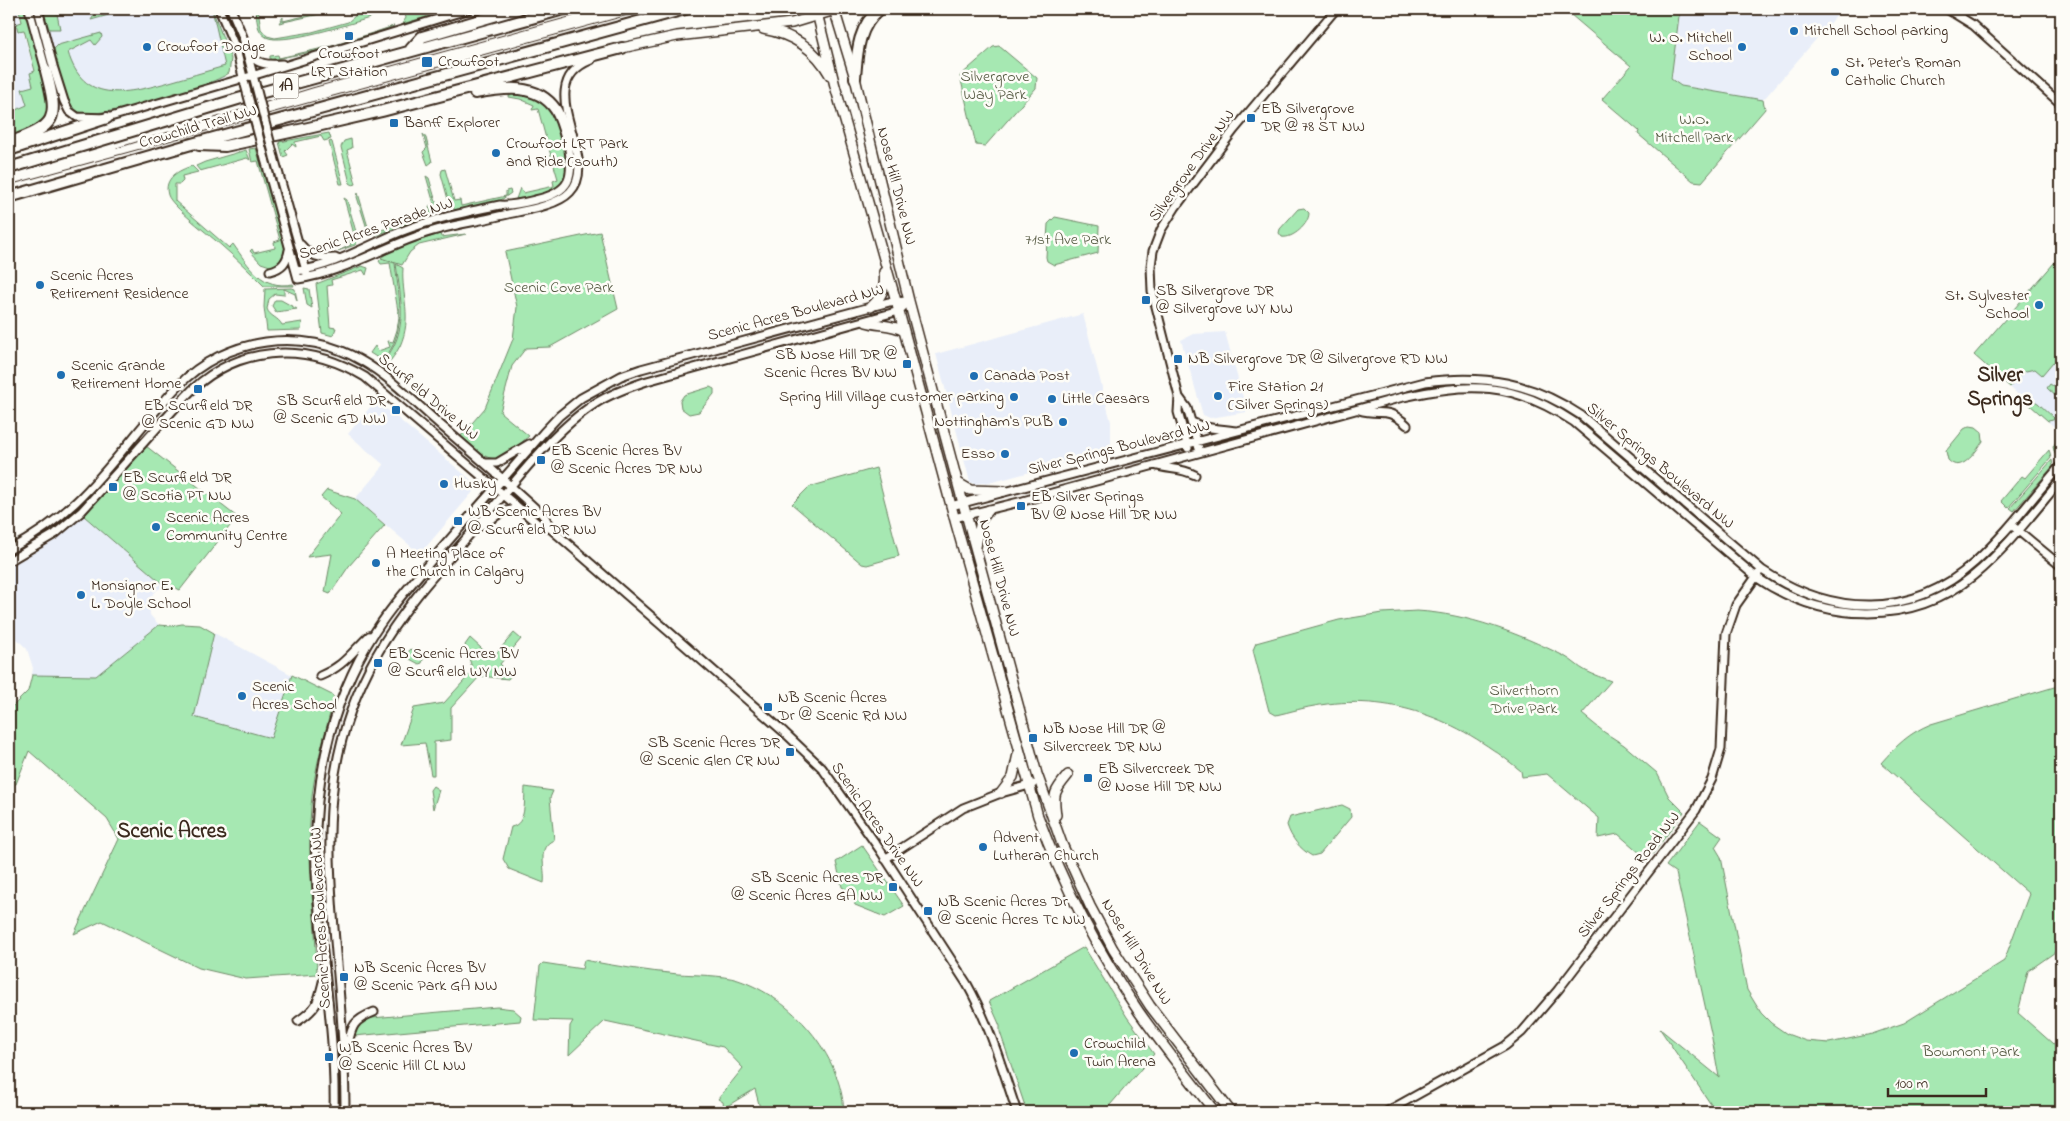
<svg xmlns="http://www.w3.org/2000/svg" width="2070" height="1121" viewBox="0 0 2070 1121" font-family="'Indie Flower',sans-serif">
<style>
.built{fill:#e9eef9}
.green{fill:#a6e8b2;stroke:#708968}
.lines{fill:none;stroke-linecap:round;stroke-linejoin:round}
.minor-casing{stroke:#3b2a1e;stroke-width:11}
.major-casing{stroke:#3b2a1e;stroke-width:12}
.highway-casing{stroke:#3b2a1e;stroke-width:14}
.minor{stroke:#fdfcf7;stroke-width:7}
.major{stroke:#fdfcf7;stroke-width:9}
.highway{stroke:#fdfcf7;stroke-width:10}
.tram{stroke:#3b2a1e;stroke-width:1}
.minor-bridge-casing{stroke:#3b2a1e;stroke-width:11;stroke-linecap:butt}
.minor-bridge{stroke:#fdfcf7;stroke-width:7}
.poi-dot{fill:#1f6fb2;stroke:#fdfcf7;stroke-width:2}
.labels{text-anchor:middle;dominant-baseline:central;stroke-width:5;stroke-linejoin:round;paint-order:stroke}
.shield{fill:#fdfcf7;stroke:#75695f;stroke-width:1}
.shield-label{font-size:15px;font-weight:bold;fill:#3b2a1e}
.poi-label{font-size:16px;fill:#3b2a1e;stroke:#fdfcf7;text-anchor:start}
.park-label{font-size:16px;fill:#565a43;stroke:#fdfcf7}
.street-label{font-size:16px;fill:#3b2a1e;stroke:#fdfcf7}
.district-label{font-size:21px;font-weight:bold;fill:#3b2a1e;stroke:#fdfcf7}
</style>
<rect width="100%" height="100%" fill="#fdfcf7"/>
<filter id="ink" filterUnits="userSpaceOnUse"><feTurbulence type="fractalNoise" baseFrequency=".02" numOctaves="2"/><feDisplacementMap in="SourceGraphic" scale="10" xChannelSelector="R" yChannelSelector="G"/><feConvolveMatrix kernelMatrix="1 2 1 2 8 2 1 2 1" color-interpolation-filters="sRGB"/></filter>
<g filter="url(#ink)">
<path class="built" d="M9,9H17L44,107L9,122Z
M43,9H213L231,57L230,71L222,79L208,84L150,102L114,111L81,113L71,106L68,99Z
M1685,9H1735L1759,13L1788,15L1840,12L1763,100L1681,86L1671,79L1679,16Z
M2061,255V433L1974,355Z
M1083,314L1111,422V450L997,481L974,484L970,482L936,354Z
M1225,332L1247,412L1210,418L1203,415L1181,340L1193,334Z
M376,400L478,486L420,554L355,499L384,465L348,434Z
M84,516L165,586L157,590L149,599L150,615L159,625L96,676L32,675L33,668L27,649L9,631V567L56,540Z
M214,633L292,675L271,738L194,717Z"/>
<path class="green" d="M12,9H26C31,26 54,97 50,110C46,126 28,131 14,136L12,133L9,135V113L27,105L22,89L33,86L30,73L35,71L24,30L18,31L16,24L22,22L19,10L13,12Z
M43,9H56L60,29H49Z
M104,9H115L112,14L91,20L95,14Z
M212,9L231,59L229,73C212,86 92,124 75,110C64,101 58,64 54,49L58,45L101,33L102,37L95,45L91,40L68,52C83,104 125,94 166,83C186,77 205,72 225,66Z
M223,9H226L244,53L248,72L245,71Z
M256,9H258L261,29L267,36L275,38L312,32L348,22L363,9H372L374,12L370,18C352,23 281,46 266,37C256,31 257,19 256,9Z
M335,9H343L279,23L283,17V21Z
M415,9H453L402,24L406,18L405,14L413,12Z
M1564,9H1685L1679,16L1671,79L1681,86L1763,100L1765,109L1702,182L1693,181L1638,134L1639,131L1602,99L1631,66Z
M394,26L331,48L270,60V56L278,55L279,58L332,46Z
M999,46L1037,78L1036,88L985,146L976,145L960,76L993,47Z
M510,92C545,93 556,114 563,144L548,146L538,109L532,110L534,105L520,99L509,97Z
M329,133L331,139L324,141L321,136L295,142L296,147L292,144L285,151L288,155L283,157L279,142Z
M423,134L426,138L432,162L428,165L423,152L427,148Z
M351,139L352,148L347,150L356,184L353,185L350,183L341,147L344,141Z
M331,141L332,142L343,184H340L329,142Z
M563,145C567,150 568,157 568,164C569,194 539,194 516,199L520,188L523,193L554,186L553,181L558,179L549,149Z
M256,148L284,245L285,253L282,262L273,267L261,263L250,251L252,249L254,253L275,248L274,242L280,240L258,161L252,162L249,149Z
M246,150L250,160L247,158L200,171L196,166L205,162Z
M192,166L198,172L182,176L183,181L180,184H175V201L229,248L233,244C249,266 261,290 293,284L294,286H264C250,272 236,258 222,246C211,236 171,206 168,195C163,178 179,170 192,166Z
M445,169L454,201L460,200L461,206L506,196V191L510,190L511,193L501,200L455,210L449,203L441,174L442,170Z
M426,176L429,178L438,209L435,213L377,235H369L357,197L358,193L368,227L373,226L376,232L431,212L429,206L434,204Z
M344,198L347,200L358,239L355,245L338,251L351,245L349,240L355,238Z
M1304,208L1309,213C1309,224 1293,239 1282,237L1279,233L1280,229L1298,209Z
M1055,217L1099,226L1098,253L1054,265L1047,261L1046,257L1048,224Z
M600,232L618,309L550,347L526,348L512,366L500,412L529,436C494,466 495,466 460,437L485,408L513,339L517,307L505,252Z
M440,234L441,237L466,234L419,245L410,252L402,265L381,258C386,251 429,237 440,234Z
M2061,255V354L2058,358L2059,359L2055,363L2053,362L2042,375L2035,369L2026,371L2021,374L2010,387L1974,355Z
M381,259L395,263C398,292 406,322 391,349C388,354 385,358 381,360L370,353L375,346L378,351L390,347L388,341L393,342L397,330L399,317L390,263L381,264L379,261Z
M396,264L403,268C401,296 413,317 400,346C396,353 392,360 386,365L383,362C409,332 401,300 396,264Z
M362,266L368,268L366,275L363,270L331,280L332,285L327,286L330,327L336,328L333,336L322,333L316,284Z
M292,288L295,289L297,301L295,294L284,289V295L275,294L269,299L267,309C270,317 278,317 282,325L302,322L301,330L267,331L264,307L265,289Z
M304,288L309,289L312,308L307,305Z
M275,300H281L297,309L276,312L272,306Z
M1498,384L1530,391L1572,412L1750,564L1752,570L1586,428L1498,387Z
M2050,384L2061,391V401L2047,388Z
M710,387L714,389V394L699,412L689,414L681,408L680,401L684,395Z
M2024,396L2038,403L2054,418L2053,420L2048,421L2021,397Z
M1381,397V400L1299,422L1298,419Z
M2058,414L2061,416V447L2055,454L2053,447L2060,435L2058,427L2060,421L2056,419L2055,422L2054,418Z
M1970,426L1976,427L1982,432L1983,441C1975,453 1961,474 1948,460L1946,451L1964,429Z
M146,446L237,517L180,590L174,587L165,586L84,516Z
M2049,450L2051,458L2008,508L2001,501L2022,476L2025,478Z
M2052,460L2053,466L2014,511L2010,508Z
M876,468L899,556L867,565L862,564L792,504L809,487Z
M327,490L355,499L385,525L349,566L330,594L325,592L332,554L307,557L341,514L321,497Z
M1417,611C1468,614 1518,633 1564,656C1572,660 1578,667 1586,671C1594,675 1603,678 1611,681L1582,714L1604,732L1624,745L1657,773L1669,797L1684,812L1648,860L1618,834L1598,838L1599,818L1547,774L1522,777L1521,771C1463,723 1398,693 1320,705C1305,707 1290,712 1276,715L1269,711L1253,650L1256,643L1339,620L1382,613Z
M182,624L200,625L214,633L194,717L271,738L292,675L332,695L334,698C325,734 314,769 311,806C306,862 316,918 317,974L246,979L199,968L102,921L74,934L119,839L107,819L29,751L16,784H9V710L28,691L32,675L96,676L159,625L171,626Z
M514,633L521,639L500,664L512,675L508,679L480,676L451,708V740L434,742V775H431L425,743L401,745L414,708L444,703L473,671L465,645L470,638L492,658Z
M411,649L424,656L422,663L419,664L408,658L407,653Z
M2061,685V948L2028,971L2018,1013L2061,1051V1112H1716L1660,1029L1719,1077L1711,1033L1676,873L1666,866L1700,821L1722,837L1715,847L1721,857L1747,990L1761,1013L1771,1023L1787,1034L1806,1041L1829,1043L1872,1034L1904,1023L2004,961L2029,894L1881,763C1897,745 1909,733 1931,724Z
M433,786L439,790L433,809L430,790Z
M525,787L553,791L550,798L554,840C536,847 546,867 544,883L509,869L503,859L511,827C527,824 524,801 525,787Z
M1342,805L1350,809L1351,817L1320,854L1312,856C1300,849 1291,838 1287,825L1290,817Z
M862,845L904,906L885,917L855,905L851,893L842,887L836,862Z
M1084,947L1127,1017L1154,1054L1104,1112H1027L1000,1032V1026L989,1001Z
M584,960C615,966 646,971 678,974C694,975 723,975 738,980C792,998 841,1054 844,1112H761L755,1089L724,1108L723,1102L718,1099L743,1068L723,1047L605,1021L569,1055L570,1026L573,1021L534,1020L540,966L543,963L582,969Z
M497,1007L513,1009L521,1016L520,1021L354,1036C356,1025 361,1021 372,1018Z
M249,1105L268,1106L273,1112H244L245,1107Z"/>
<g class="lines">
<defs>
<path id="minor" d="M29,9L46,71
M38,9L53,66L64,101L69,111L77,117L107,118L258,74L470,9
M219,9L236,49L244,81
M231,9L243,37L254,79
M1947,9L1973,25L2061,104
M247,52C257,65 268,65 282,64
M274,157L307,274
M265,159L298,279C340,273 376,251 415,237C442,226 471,223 499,216C519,211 556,207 570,192C603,158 528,85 591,60
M301,245C310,256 320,259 335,258
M270,271C282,268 287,262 289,250
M296,271C332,267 366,246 400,232C432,219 466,212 500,205C512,206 523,203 535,200C572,192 574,177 568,144
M1179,397L1187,408L1200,452
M1359,410C1382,417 1385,405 1407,425
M1192,422C1207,430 1221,428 1236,431
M1188,448L1178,412L1179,397L1152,291L1151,266L1153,251L1161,230L1175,208L1234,130L1336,9
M485,463H497L529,444
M1154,465C1169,470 1180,467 1195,475
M951,506L1425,382C1485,374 1531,382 1582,416L1762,570C1831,616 1911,620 1975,562C2007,533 2033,497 2061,465
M954,518L1023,501L1399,398C1470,382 1512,381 1574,422L1756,577C1821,622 1909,628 1973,576C2006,549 2033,513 2061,480
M480,526L504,511L520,509
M2015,528L2061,566
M9,550C33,537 56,521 76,502C113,467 142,423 178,386C225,337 304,326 362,361C392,378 417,405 444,428C478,457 512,487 545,517L551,529L784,732L822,768L880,850L967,984C990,1025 1002,1068 1017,1112
M9,561L55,534L81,512L184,398C233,345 304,340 365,377L539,525L551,529
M320,676C344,666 351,653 369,636
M885,859L963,808L1001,793L1033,784
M298,1021C319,1007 318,1001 324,978
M346,1053C352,1029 349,1022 374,1012
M9,1110L11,1112
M334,1112C336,1032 320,951 316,871C313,793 327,714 367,645C385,614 408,588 431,561C468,518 506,476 543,433L559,416L581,398L621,376L641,369L889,302L909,301
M345,1112C345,1059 341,1006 336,953C327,844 320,755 376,656C405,604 447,561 485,517C517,479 555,429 596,403C612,393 629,387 647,381L899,311L909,301
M1386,1112L1505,1046L1522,1032L1558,990L1696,810L1712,779L1721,749L1726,634L1736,605L1758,574"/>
<path id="major" d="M816,9L835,86L896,301L956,524L1038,816C1063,885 1098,952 1139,1012C1163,1046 1189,1079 1215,1112
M834,9L855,78L909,301L963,503L1037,774L1062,844L1090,906L1113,949L1150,1006L1231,1112
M763,29C793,34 815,48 830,75
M622,48L677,36L792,23L835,10
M871,307C882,297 886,287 884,272
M866,322C879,326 892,324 904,331
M958,483L970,490L1004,491
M976,547L981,520L989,510
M1001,793L1013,777L1018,754
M1056,815C1053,793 1054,792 1068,775"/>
<path id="highway" d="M835,10L840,9
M411,49L422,37L518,9
M855,78C857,52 858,26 880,9
M475,93C503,88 537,82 556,110C562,120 565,133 568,144
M9,143C57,125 59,121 46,71
M199,145L225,146L304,129L382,111L622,48
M9,150L107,118
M9,168L238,99L564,9
M9,197L188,145L685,9"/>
</defs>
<use href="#minor" class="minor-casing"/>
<use href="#major" class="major-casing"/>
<use href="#highway" class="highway-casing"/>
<use href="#minor" class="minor"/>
<use href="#major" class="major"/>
<use href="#highway" class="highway"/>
<path class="tram" d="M117,148L312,88L598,9
M9,185L650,9"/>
<defs>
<path id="minor-bridge" d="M254,79L274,157
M244,81L265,159"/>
</defs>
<use href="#minor-bridge" class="minor-bridge-casing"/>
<use href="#minor-bridge" class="minor-bridge"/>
</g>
</g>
<g class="poi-dot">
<circle cx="1794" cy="31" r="5"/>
<rect x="344" y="31" width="10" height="10" rx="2.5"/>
<circle cx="147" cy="47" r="5"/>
<circle cx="1742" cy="47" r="5"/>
<rect x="421" y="56" width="12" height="12" rx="2.5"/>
<circle cx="1835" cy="72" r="5"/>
<rect x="1246" y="113" width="10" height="10" rx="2.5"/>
<rect x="389" y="118" width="10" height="10" rx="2.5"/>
<circle cx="496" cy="153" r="5"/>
<circle cx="40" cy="285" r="5"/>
<rect x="1141" y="295" width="10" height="10" rx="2.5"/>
<circle cx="2039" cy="305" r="5"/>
<rect x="1173" y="354" width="10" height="10" rx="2.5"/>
<rect x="902" y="359" width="10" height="10" rx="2.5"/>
<circle cx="61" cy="375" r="5"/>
<circle cx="974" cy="376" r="5"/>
<rect x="193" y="384" width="10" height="10" rx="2.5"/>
<circle cx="1218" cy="396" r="5"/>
<circle cx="1014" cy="397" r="5"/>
<circle cx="1052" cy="399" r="5"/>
<rect x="391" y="405" width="10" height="10" rx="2.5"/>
<circle cx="1063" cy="422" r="5"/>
<circle cx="1005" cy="454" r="5"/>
<rect x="536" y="455" width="10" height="10" rx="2.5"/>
<circle cx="444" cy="484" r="5"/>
<rect x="108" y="482" width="10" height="10" rx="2.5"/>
<rect x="1016" y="501" width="10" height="10" rx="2.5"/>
<rect x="453" y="516" width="10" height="10" rx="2.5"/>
<circle cx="156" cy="527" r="5"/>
<circle cx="376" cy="563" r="5"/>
<circle cx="81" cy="595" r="5"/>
<rect x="373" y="658" width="10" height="10" rx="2.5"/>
<circle cx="242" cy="696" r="5"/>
<rect x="763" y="702" width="10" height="10" rx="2.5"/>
<rect x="1028" y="733" width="10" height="10" rx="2.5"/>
<rect x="785" y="747" width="10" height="10" rx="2.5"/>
<rect x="1083" y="773" width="10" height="10" rx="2.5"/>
<circle cx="983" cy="847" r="5"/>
<rect x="888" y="882" width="10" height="10" rx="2.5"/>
<rect x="923" y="906" width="10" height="10" rx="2.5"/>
<rect x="339" y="972" width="10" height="10" rx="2.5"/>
<circle cx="1074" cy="1053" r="5"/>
<rect x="324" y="1052" width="10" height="10" rx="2.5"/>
</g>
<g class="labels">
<rect class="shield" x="273.5" y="73.5" width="25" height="25" rx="4"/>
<g class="shield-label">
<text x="286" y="86">1A</text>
</g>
<g class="poi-label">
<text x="1804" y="31">Mitchell School parking</text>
<text x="1732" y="38" text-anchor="end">W. O. Mitchell<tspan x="1732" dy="18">School</tspan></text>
<text x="157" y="47">Crowfoot Dodge</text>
<text x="349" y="54" text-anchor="middle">Crowfoot<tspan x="349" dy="18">LRT Station</tspan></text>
<text x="438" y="62">Crowfoot</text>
<text x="1845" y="63">St. Peter's Roman<tspan x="1845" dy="18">Catholic Church</tspan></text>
<text x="1261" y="109">EB Silvergrove<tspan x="1261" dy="18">DR @ 78 ST NW</tspan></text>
<text x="404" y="123">Banff Explorer</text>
<text x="506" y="144">Crowfoot LRT Park<tspan x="506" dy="18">and Ride (south)</tspan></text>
<text x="50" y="276">Scenic Acres<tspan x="50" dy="18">Retirement Residence</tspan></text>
<text x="1156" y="291">SB Silvergrove DR<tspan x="1156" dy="18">@ Silvergrove WY NW</tspan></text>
<text x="2029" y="296" text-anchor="end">St. Sylvester<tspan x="2029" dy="18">School</tspan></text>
<text x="897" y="355" text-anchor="end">SB Nose Hill DR @<tspan x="897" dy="18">Scenic Acres BV NW</tspan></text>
<text x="1188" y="359">NB Silvergrove DR @ Silvergrove RD NW</text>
<text x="71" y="366">Scenic Grande<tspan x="71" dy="18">Retirement Home</tspan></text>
<text x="984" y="376">Canada Post</text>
<text x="1228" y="387">Fire Station 21<tspan x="1228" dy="18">(Silver Springs)</tspan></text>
<text x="1004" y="397" text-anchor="end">Spring Hill Village customer parking</text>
<text x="1062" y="399">Little Caesars</text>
<text x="386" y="401" text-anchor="end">SB Scurfield DR<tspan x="386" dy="18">@ Scenic GD NW</tspan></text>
<text x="198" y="406" text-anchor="middle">EB Scurfield DR<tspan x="198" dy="18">@ Scenic GD NW</tspan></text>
<text x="1053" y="422" text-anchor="end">Nottingham's PUB</text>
<text x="551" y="451">EB Scenic Acres BV<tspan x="551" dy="18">@ Scenic Acres DR NW</tspan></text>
<text x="995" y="454" text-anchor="end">Esso</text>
<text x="123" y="478">EB Scurfield DR<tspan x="123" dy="18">@ Scotia PT NW</tspan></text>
<text x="454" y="484">Husky</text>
<text x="1031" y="497">EB Silver Springs<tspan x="1031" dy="18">BV @ Nose Hill DR NW</tspan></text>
<text x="468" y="512">WB Scenic Acres BV<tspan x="468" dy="18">@ Scurfield DR NW</tspan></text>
<text x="166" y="518">Scenic Acres<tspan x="166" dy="18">Community Centre</tspan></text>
<text x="386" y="554">A Meeting Place of<tspan x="386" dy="18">the Church in Calgary</tspan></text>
<text x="91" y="586">Monsignor E.<tspan x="91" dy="18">L. Doyle School</tspan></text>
<text x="388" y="654">EB Scenic Acres BV<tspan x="388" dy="18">@ Scurfield WY NW</tspan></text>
<text x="252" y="687">Scenic<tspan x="252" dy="18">Acres School</tspan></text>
<text x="778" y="698">NB Scenic Acres<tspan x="778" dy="18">Dr @ Scenic Rd NW</tspan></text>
<text x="1043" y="729">NB Nose Hill DR @<tspan x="1043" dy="18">Silvercreek DR NW</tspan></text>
<text x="780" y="743" text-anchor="end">SB Scenic Acres DR<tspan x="780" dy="18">@ Scenic Glen CR NW</tspan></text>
<text x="1098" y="769">EB Silvercreek DR<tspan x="1098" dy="18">@ Nose Hill DR NW</tspan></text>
<text x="993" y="838">Advent<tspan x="993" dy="18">Lutheran Church</tspan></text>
<text x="883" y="878" text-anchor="end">SB Scenic Acres DR<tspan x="883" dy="18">@ Scenic Acres GA NW</tspan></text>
<text x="938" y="902">NB Scenic Acres Dr<tspan x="938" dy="18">@ Scenic Acres Tc NW</tspan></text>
<text x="354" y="968">NB Scenic Acres BV<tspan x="354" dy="18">@ Scenic Park GA NW</tspan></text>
<text x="1084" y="1044">Crowchild<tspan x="1084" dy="18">Twin Arena</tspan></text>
<text x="339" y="1048">WB Scenic Acres BV<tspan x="339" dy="18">@ Scenic Hill CL NW</tspan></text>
</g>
<g class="park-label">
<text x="995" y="77">Silvergrove<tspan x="995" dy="18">Way Park</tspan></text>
<text x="1694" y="120">W.O.<tspan x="1694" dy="18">Mitchell Park</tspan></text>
<text x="1068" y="240">71st Ave Park</text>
<text x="559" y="288">Scenic Cove Park</text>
<text x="1524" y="691">Silverthorn<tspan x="1524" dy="18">Drive Park</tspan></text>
<text x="1971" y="1052">Bowmont Park</text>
</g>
<g class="street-label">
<text transform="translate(198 127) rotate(-16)">Crowchild Trail NW</text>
<text transform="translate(1192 166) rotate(-54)">Silvergrove Drive NW</text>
<text transform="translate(896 186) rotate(76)">Nose Hill Drive NW</text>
<text transform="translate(376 229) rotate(-19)">Scenic Acres Parade NW</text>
<text transform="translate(796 313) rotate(-15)">Scenic Acres Boulevard NW</text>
<text transform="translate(428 397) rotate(40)">Scurfield Drive NW</text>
<text transform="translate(1119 448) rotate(-14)">Silver Springs Boulevard NW</text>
<text transform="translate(1660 466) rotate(40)">Silver Springs Boulevard NW</text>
<text transform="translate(999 578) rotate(75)">Nose Hill Drive NW</text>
<text transform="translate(877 825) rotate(55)">Scenic Acres Drive NW</text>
<text transform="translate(1629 875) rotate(-52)">Silver Springs Road NW</text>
<text transform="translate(321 918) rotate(-93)">Scenic Acres Boulevard NW</text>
<text transform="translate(1136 952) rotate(59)">Nose Hill Drive NW</text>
</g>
<g class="district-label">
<text x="2000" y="376">Silver<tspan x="2000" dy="24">Springs</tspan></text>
<text x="172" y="832">Scenic Acres</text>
</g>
</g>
<rect width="2070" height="1121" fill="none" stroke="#fdfcf7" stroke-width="30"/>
<rect x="15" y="15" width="2040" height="1091" fill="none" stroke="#3b2a1e" stroke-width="2" filter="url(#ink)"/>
<path d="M1888 1088v8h98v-8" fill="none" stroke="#3b2a1e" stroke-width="2.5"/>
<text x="1895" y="1088" font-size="15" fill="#3b2a1e" stroke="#fdfcf7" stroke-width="4" paint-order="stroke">100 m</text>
</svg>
